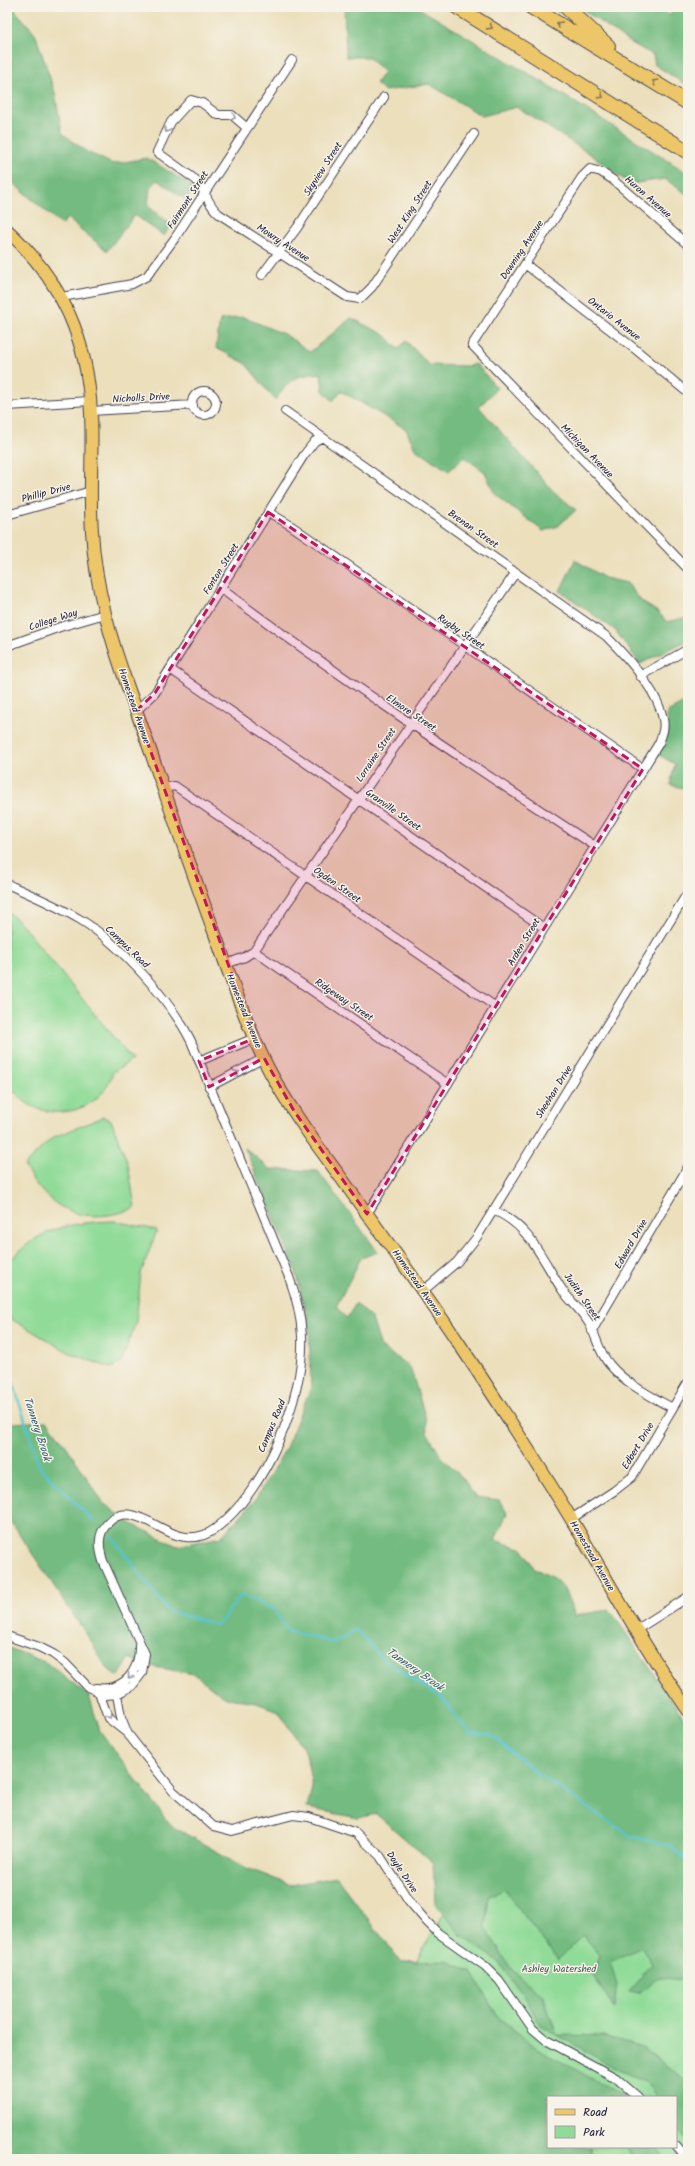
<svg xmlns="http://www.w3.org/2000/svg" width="695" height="2166" viewBox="0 0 695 2166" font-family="Kalam,sans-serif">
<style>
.green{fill:#8fdb97;stroke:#587e69;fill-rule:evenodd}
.forest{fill:#73bb80;stroke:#4a6e5e}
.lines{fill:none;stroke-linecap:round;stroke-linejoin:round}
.stream{stroke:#58c4d0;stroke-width:2.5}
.street-casing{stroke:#403e4e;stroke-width:10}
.primary-casing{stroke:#403e4e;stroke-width:14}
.highway-casing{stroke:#403e4e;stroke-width:16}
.street{stroke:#fff;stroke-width:8}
.primary{stroke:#ecc669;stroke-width:12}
.highway{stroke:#ecc669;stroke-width:14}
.oneway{stroke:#877452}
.oneway2{stroke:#9c9ca7}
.marked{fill:#c2185b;fill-opacity:0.2;stroke:#c2185b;stroke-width:3;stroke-dasharray:8 5;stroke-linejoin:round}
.labels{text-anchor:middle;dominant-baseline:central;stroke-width:3;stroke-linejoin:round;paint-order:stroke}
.street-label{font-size:10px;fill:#22223b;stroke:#f7f3e8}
.park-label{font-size:10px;fill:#435a57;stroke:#f7f3e8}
.water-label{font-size:11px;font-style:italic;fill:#355b6f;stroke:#f7f3e8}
</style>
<rect width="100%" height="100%" fill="#f7f3e8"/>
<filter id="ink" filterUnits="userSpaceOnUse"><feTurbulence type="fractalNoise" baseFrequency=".025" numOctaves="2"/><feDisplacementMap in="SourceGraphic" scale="8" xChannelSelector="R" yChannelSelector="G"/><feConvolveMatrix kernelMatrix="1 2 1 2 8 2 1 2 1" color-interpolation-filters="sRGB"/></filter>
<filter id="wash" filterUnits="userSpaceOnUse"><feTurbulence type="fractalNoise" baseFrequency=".012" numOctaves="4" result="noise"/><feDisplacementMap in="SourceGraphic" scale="16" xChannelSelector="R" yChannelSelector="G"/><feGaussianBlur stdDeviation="0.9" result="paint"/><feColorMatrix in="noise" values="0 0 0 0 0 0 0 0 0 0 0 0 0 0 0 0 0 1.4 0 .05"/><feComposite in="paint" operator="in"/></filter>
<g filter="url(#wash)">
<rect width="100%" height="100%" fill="#ebdfbc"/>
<path class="green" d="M7,912L19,921L132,1060L113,1072C104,1106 65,1121 34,1107C22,1102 15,1092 7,1082Z
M103,1117L111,1120L128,1164L135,1208C85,1227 48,1211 24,1165L52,1138Z
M114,1221L157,1230L141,1273L136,1322L121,1363L110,1368L70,1353L11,1319L7,1312V1264C39,1227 68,1223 114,1221Z
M610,1610L688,1752V2159H300L329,2120ZM548,2097H676V2147H548Z"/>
<path class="forest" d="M7,7H12L35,33L55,93L62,133L87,152L113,164L147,158L192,186L188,201L157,180L150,188L148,206L171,225L164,236L135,215L107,251L67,218L62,225L7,178Z
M344,7H417L544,83L678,167L688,174V195L665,179L630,184L593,156L517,107L482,116L429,84L384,91L376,83L384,72L368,57H346Z
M579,7H649L670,15L675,7H688V86L655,65L653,55L626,40Z
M243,317L286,335L310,352L351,318L385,335L398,349L406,341L429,365L467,366L476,364L497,388L479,407L552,490L576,510L558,526L543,531L495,494L485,472L464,457L449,471L415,449L406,429L341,391L333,401L323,391L321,373C292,377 292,377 275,400L245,363L216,348L220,320Z
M575,560L605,578L627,583L642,602L658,612L667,622L683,618L688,619V640L640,664L615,630L560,591Z
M688,701V789L670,785L675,764L657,754L668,732L667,712Z
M245,1148L270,1169L318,1171L378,1252L361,1258L336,1307L347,1318L356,1303L372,1319L381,1347L410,1367L426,1419L427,1432L440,1455L463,1478L475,1497L499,1500L507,1513L495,1540L523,1549L534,1568L555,1579L564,1589L575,1615L610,1610L688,1724V1981L659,1977L639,1993L629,1991L652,1964L641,1947L610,1962L617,1984L614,2009L592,1974L600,1955L583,1935L558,1960L504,1889L489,1897L485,1927L511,1969L543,1996L557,2035L604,2036L642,2047L685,2080L688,2085V2143L676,2126V2097H656L646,2081L620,2071L540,2025L523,1993L504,1971L498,1961L461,1935L435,1903L433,1863L376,1814L358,1818L307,1808L312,1787L306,1753L278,1711L251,1701L226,1698L194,1674L154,1667L129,1658L119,1676L107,1669L91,1641L7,1516V1422L12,1423L47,1421L67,1447L103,1503L130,1523L177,1546L221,1537L255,1500L285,1450L311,1387L309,1326L296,1271Z
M7,1647L49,1664L89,1696L100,1731L170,1825L244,1867L291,1885L336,1877L401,1962L447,1961L472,1972L498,2017L538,2049L625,2097H548V2147H590L593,2159H7Z
M627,2147H657L665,2159H633Z"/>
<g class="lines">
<path class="stream" d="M7,1372L13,1382L39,1466L93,1521
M112,1537L168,1611L218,1625L241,1595L273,1609L288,1631L334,1643L356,1629L385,1661L443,1699L469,1733L491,1735L538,1774L630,1836L669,1845L688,1860"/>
</g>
</g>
<g filter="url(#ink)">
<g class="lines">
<defs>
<path id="street" d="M247,128L232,115H218L202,103L191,100L171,122L157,152L196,180C206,191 207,204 219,214L347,297L360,299L372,287L474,134
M688,245L613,180L601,172L590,169L582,177L472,345L688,569
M525,264L635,349L688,393
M262,275L297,228L384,97
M62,297L132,284L147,276L175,238L292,60
M192 403a12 12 0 1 1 24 0a12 12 0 1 1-24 0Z
M7,406L90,401
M91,411L193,405
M285,411L606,636C626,656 658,691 663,719C665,728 662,735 659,743L367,1214
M268,512L290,525L643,769
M7,515L91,491
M220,588C342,679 468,763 595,846
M7,646L60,627L105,614
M170,669L544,928
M640,676L688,649
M136,711L155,693L304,455L315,441L321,438
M163,788L175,786L496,1007
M7,884C32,895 58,906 81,920C120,944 171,1001 191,1041L289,1277C296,1296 301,1316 302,1336C305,1398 265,1492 215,1529C207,1535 196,1538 186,1537C160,1535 129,1497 107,1524C97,1535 99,1548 103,1561L145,1654L142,1673L132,1686L117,1694L105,1695L99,1692L88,1687L65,1663L53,1654L39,1647L7,1636
M254,951L516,572
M226,964L245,957L254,951L448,1084
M199,1061L255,1038
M209,1087L264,1058
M493,1210C531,1226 542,1260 563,1291C572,1303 583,1312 590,1325C597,1338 599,1353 610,1365C626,1384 651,1396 672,1408
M423,1291L457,1262L477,1237L688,892
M592,1331L688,1167
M571,1519L614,1491L632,1477L688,1382
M636,1630L688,1597
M96,1688C124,1692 140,1671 139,1645
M100,1689L99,1692L108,1718L127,1733L173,1791L213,1826L232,1831L293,1815L309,1817L356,1833L380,1856L409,1901L427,1922L438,1933L485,1966L499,1980L533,2029L546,2040L616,2078L638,2097
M116,1689L121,1717L127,1732
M676,2146L687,2159"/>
<path id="primary" d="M7,230C62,281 88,339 91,414C93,453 89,492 92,531C95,587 111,641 130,693C159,774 186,856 216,937C232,981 247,1026 268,1068C289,1108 316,1144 342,1179C381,1234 421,1287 458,1342C500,1405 541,1468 579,1532C614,1592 648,1653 688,1710"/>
<path id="highway" d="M457,7L688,152
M531,7L688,103
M566,7L608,46"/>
</defs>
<use href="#street" class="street-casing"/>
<use href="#primary" class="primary-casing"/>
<use href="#highway" class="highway-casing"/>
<use href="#street" class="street"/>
<use href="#primary" class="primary"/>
<use href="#highway" class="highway"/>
</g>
<defs><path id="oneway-chevron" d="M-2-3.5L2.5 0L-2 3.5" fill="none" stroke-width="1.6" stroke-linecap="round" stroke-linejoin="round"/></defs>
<g class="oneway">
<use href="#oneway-chevron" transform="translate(559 24) rotate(-149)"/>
<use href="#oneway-chevron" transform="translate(490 27) rotate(32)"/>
<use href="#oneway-chevron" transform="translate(655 82) rotate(-148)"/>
<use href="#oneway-chevron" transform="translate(601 96) rotate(32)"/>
</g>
<g class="oneway2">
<use href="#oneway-chevron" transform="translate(233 117) rotate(28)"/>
<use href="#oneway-chevron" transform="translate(167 130) rotate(117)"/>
<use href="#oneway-chevron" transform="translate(237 1073) rotate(-27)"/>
<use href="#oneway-chevron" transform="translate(130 1676) rotate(129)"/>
<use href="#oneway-chevron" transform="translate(109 1716) rotate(56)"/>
</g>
</g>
<path class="marked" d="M268,512L643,769L367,1214L294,1111L264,1058L209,1087L199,1061L255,1038L136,711L155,693Z"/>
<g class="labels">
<g class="street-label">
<text transform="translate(323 169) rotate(-57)">Skyview Street</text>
<text transform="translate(648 197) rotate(41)">Huron Avenue</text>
<text transform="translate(188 200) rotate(-57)">Fairmont Street</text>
<text transform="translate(410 212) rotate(-57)">West King Street</text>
<text transform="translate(283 243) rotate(33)">Mowry Avenue</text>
<text transform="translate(522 250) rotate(-56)">Downing Avenue</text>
<text transform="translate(614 319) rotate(38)">Ontario Avenue</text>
<text transform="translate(141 398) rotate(-3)">Nicholls Drive</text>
<text transform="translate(587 451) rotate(46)">Michigan Avenue</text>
<text transform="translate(46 493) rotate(-15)">Phillip Drive</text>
<text transform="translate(473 529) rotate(35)">Brenan Street</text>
<text transform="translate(221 569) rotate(-58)">Fenton Street</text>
<text transform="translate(53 620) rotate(-18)">College Way</text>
<text transform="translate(461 632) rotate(34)">Rugby Street</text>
<text transform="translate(134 706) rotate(71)">Homestead Avenue</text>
<text transform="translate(411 713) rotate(34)">Elmore Street</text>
<text transform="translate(376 755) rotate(-56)">Lorraine Street</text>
<text transform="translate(393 810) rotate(35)">Granville Street</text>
<text transform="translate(337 885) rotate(35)">Ogden Street</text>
<text transform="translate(524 942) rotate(-59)">Arden Street</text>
<text transform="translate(127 947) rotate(44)">Campus Road</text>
<text transform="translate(344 1000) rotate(34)">Ridgeway Street</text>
<text transform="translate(244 1011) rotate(68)">Homestead Avenue</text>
<text transform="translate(554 1092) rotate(-58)">Sheehan Drive</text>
<text transform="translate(631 1244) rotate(-60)">Edward Drive</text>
<text transform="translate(417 1283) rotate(55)">Homestead Avenue</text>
<text transform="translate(582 1297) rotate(55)">Judith Street</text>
<text transform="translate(272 1426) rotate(-67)">Campus Road</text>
<text transform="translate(638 1446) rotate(-59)">Edbert Drive</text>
<text transform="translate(592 1556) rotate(60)">Homestead Avenue</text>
<text transform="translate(402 1872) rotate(56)">Doyle Drive</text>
</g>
<g class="park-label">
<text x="559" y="1969">Ashley Watershed</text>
</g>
<g class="water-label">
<text transform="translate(37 1429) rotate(72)">Tannery Brook</text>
<text transform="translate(415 1670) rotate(35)">Tannery Brook</text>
</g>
</g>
<rect width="695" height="2166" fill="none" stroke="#f7f3e8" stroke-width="24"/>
<rect x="547" y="2096" width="130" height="52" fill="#f7f3e8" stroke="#a29fa3"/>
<rect x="555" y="2109" width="20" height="6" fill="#ecc669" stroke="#a29fa3"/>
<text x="583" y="2116" font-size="12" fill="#22223b">Road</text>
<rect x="555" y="2126" width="20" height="12" fill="#8fdb97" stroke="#a29fa3"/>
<text x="583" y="2136" font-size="12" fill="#22223b">Park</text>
</svg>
